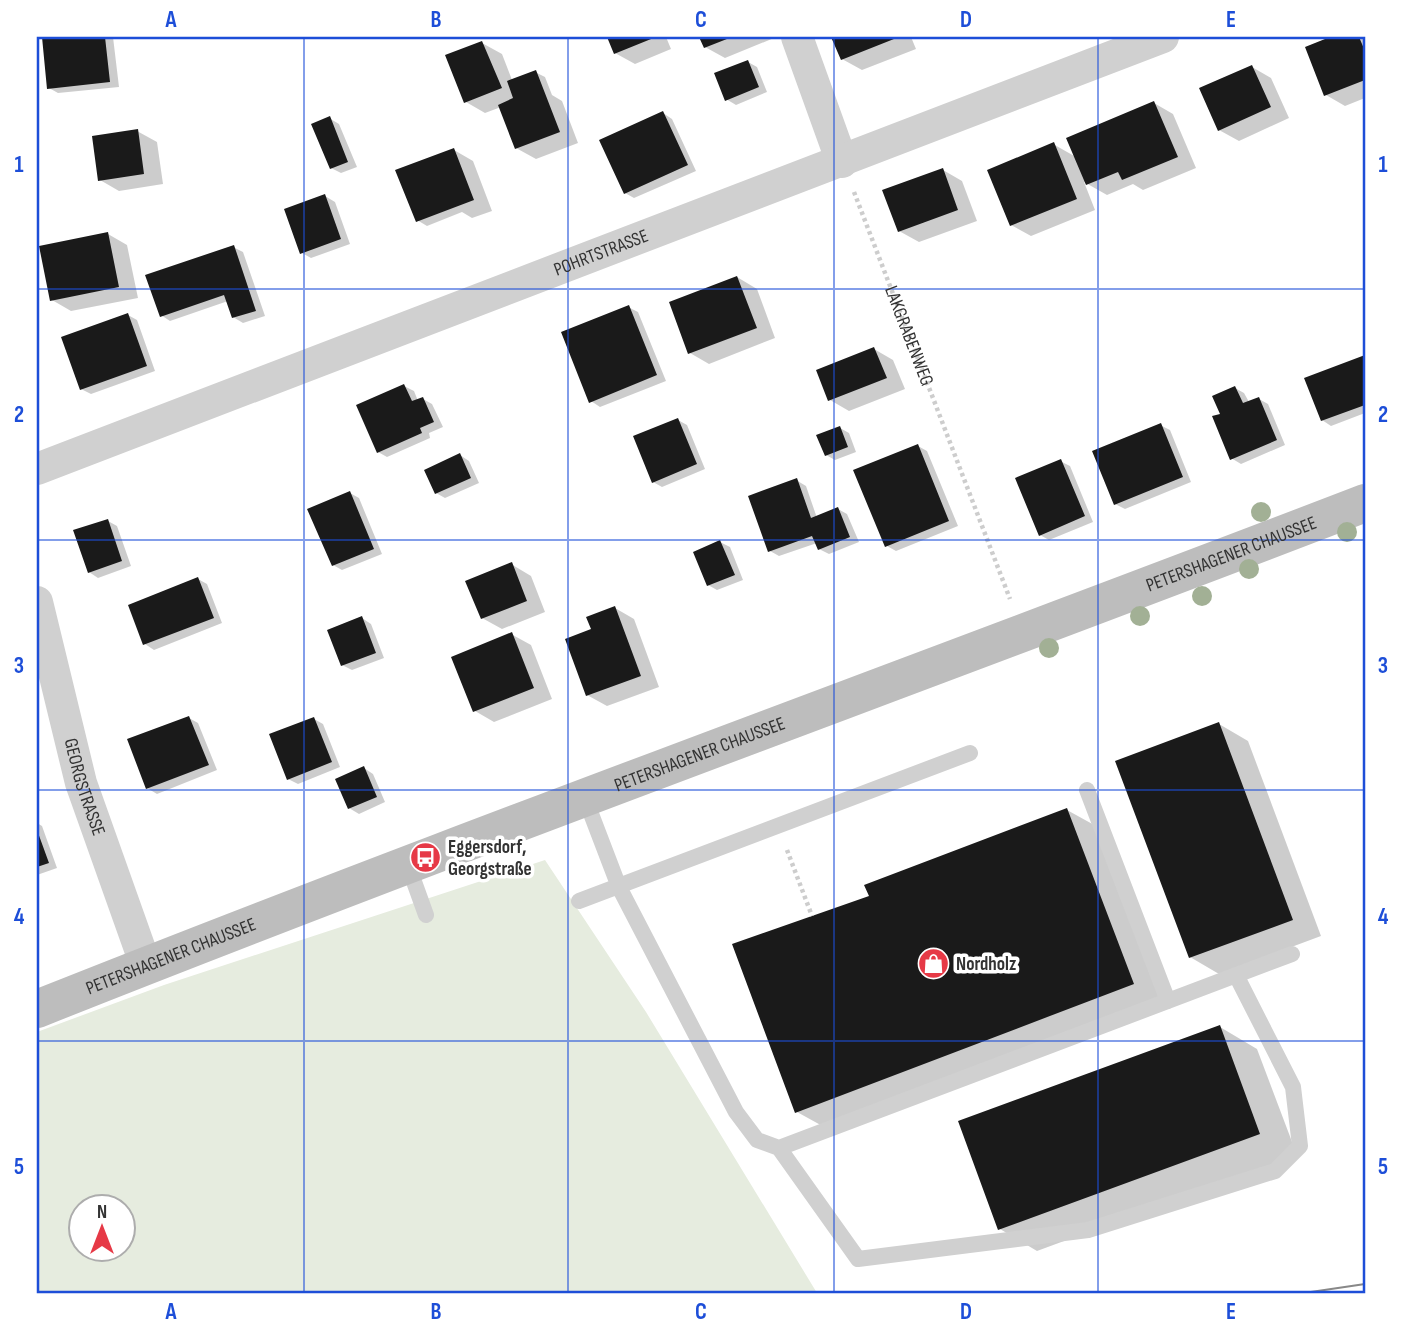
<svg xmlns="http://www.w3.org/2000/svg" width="1402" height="1330" viewBox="0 0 1402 1330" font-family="'Sofia Sans Condensed',sans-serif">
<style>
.green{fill:#e6ecdf;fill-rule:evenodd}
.shadow{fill:#0003}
.building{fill:#1a1a1a}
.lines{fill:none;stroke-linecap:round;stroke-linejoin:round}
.path{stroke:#cdcdcd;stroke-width:4.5;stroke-dasharray:3.5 3.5;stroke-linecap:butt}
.lane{stroke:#d0d0d0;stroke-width:16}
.street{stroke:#d0d0d0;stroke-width:32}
.secondary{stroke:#bdbdbd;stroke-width:38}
.tram{stroke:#888;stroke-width:2}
.tree{fill:#a2b095}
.grid{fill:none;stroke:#1d4ed8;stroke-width:2;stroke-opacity:0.55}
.labels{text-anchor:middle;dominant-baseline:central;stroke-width:7;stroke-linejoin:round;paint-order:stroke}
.street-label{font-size:19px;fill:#333;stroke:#fff}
.poi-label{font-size:19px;font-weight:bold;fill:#333;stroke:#fff;text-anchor:start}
.neatline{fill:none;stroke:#1d4ed8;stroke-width:2.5}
.grid-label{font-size:23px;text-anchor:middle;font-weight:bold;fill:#1d4ed8}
</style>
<rect width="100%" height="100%" fill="#fff"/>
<path class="green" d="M545,860L646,1012L817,1293H37V1032L164,985ZM80,1208H122V1250H80Z"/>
<path class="shadow" d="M43,37H113L119,87L58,93L49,88Z
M609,37H666L671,49L635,64L615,53Z
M701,37H773L774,38L725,58L705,47Z
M833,37H911L916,49L862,70L842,59Z
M1335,37H1365V98L1345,106L1326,95L1307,48Z
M482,43L502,54L512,80L535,72L545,77L552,95L562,101L578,143L536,159L516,148L501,107L485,113L466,102Z
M748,62L757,67L767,92L736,105L726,99Z
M1252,67L1271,78L1289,118L1239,141L1219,130Z
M1154,103L1173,114L1196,168L1143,190L1133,184L1107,195L1084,182L1095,210L1031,236L1011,225L1053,144L1076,157Z
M663,113L672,119L696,171L634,198L625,193Z
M329,118L339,124L357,167L341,173L331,168Z
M137,131L157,142L163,184L119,191L100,180Z
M454,150L473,161L492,211L472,218L462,212L427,226L417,220Z
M943,170L962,181L977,221L919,242L899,231Z
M325,196L335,202L350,244L311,258L302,253Z
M108,234L127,245L138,298L71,311L52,300Z
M233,247L243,252L265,316L243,323L233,317L228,301L170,321L161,315Z
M737,277L757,289L775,338L709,364L690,353Z
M628,307L638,312L666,381L600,407L591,401Z
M128,315L137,320L155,371L91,394L81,389Z
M874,349L893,360L905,389L849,411L830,400Z
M1365,356V413L1331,426L1322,420L1306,379Z
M404,386L414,391L418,401L423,399L432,404L443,427L429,433L430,438L387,457L378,452Z
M1235,388L1244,393L1249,402L1259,399L1268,404L1285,445L1241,464L1231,458L1222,415Z
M678,420L687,425L705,469L662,487L653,482Z
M1160,425L1170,430L1191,482L1125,509L1115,504Z
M840,428L849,433L856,452L835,460L826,455Z
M918,446L927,451L958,526L896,551L887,546Z
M460,455L469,461L479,483L445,498L436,493Z
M1060,461L1070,466L1093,522L1049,540L1040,535Z
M796,480L806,486L817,518L838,509L847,514L859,542L829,554L819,549L817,543L779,556L770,551Z
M350,493L359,498L382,554L342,570L333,565Z
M108,521L117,526L131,566L98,578L89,572Z
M720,542L730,547L743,580L717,590L708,585Z
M511,564L531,576L545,612L502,629L482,618Z
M198,579L207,584L222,623L154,650L145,644Z
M615,608L634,619L659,687L607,706L587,695L593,630Z
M362,618L371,624L384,658L352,670L342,665Z
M511,634L531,645L552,699L494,722L475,711Z
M189,718L198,723L217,770L157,794L147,788Z
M314,719L323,724L340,767L298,784L288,779Z
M1219,724L1248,741L1321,936L1219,974L1190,957Z
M364,768L373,774L385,802L359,814L349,808Z
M1067,810L1096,826L1162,1001L826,1128L797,1112L871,897Z
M37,823L42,826L57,868L37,875Z
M1220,1027L1257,1049L1297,1155L1037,1251L1000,1229Z"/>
<path class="building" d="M42,37H105L110,82L47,89Z
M607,37H656L614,54Z
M699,37H732L704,48Z
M831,37H899L841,60Z
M1330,37H1359L1365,51V80L1324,96L1305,47Z
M482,41L502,88L464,103L445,55Z
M748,60L759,87L725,101L714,73Z
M1252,65L1271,107L1218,131L1199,88Z
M536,70L560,132L515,149L498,105L513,98L507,81Z
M1154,101L1178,157L1122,180L1118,172L1086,185L1066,138Z
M663,111L688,165L624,194L599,140Z
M330,116L348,162L330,169L311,124Z
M138,129L144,174L98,181L92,136Z
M1054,142L1077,199L1010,226L987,170Z
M454,148L474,200L416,222L395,170Z
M943,168L958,210L898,232L882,190Z
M325,194L341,239L300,254L284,209Z
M108,232L119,287L50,301L39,246Z
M234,245L256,311L232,318L224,295L160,317L145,275Z
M737,276L757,328L688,354L669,302Z
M629,305L657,375L589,403L561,332Z
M128,313L147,366L80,390L61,337Z
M874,347L887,378L828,401L816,370Z
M1365,355V405L1321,421L1304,378Z
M404,384L412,401L423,397L434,422L420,428L422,433L377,453L356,405Z
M1235,386L1243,403L1259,397L1277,440L1230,460L1212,416L1220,414L1212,396Z
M678,418L697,464L652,483L633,436Z
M1161,423L1183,477L1114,505L1092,451Z
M840,426L848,447L825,456L816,435Z
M918,444L949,521L885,547L853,470Z
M460,453L471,478L435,494L424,470Z
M1061,459L1085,516L1039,536L1015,478Z
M797,478L811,518L838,507L850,537L818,550L812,536L768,552L748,496Z
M350,491L374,549L332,566L307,509Z
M108,519L122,561L88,573L73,530Z
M720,540L735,575L707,586L693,552Z
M512,562L527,601L481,619L465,581Z
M198,577L214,618L143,645L128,605Z
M615,606L641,676L586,696L565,639L591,629L586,617Z
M362,616L376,653L341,666L327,630Z
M512,632L534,688L473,712L451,657Z
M189,716L209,765L146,789L127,739Z
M314,717L332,762L287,780L269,734Z
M1219,722L1293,920L1189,958L1115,761Z
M364,766L377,797L348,809L335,779Z
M1067,808L1134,984L795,1113L732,944L869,896L864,885Z
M37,830L49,863L37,867Z
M1220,1025L1260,1134L998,1230L958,1121Z"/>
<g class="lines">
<g class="path">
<path id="s1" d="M854,192L1010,599"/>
<path d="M787,850L812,916"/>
</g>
<path class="lane" d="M1087,790L1168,1001
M585,798L619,887L736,1112L757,1140L779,1148L1292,954
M408,865L426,915
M579,901L970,753
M779,1148L858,1259L1088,1230L1275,1171L1300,1146L1293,1087L1236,975"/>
<g class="street">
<path d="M797,37L842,162"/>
<path id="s2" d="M37,469L1163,37"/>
<path id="s3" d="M37,602L81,783L146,966"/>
</g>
<path class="secondary" id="s4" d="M37,1009C477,834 923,673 1365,503"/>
<path class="tram" d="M1304,1293L1365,1284"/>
</g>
<g class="tree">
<circle cx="1261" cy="512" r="10"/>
<circle cx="1347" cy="532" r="10"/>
<circle cx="1249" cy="569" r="10"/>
<circle cx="1202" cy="596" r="10"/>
<circle cx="1140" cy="616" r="10"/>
<circle cx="1049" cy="648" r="10"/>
</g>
<path class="grid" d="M304,37V1293M568,37V1293M834,37V1293M1098,37V1293M37,289H1365M37,540H1365M37,790H1365M37,1041H1365"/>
<defs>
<symbol id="bus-disc" viewBox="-11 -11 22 22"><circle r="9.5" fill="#e63946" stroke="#fff"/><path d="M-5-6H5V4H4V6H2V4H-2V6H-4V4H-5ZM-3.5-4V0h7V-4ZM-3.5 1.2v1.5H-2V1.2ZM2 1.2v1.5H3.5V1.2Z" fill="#fff"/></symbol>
<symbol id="shop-disc" viewBox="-11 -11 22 22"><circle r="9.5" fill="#e63946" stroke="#fff"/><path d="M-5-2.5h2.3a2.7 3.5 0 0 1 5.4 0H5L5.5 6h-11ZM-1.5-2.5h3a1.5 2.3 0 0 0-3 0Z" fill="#fff"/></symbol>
</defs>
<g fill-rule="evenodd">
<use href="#bus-disc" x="408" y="840" width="35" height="35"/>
<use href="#shop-disc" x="916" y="946" width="35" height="35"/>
</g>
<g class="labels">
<g class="street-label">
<text stroke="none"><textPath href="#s2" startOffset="604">POHRTSTRASSE</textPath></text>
<text stroke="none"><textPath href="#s1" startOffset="154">LAKGRABENWEG</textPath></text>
<text stroke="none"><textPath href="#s4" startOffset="1278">PETERSHAGENER CHAUSSEE</textPath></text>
<text stroke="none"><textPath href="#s4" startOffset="710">PETERSHAGENER CHAUSSEE</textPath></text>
<text stroke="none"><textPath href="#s3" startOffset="191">GEORGSTRASSE</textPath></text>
<text stroke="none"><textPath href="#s4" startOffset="144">PETERSHAGENER CHAUSSEE</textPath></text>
</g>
<g class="poi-label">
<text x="448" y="847">Eggersdorf,<tspan x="448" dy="22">Georgstraße</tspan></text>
<text x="956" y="964">Nordholz</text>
</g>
</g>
<rect width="1402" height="1330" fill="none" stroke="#ffffff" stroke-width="77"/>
<g transform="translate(102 1228)"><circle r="33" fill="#ffffff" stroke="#adadad" stroke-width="2"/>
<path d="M0-5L12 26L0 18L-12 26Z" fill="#e63946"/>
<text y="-10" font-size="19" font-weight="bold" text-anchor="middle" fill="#333333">N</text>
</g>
<rect x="38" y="38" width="1326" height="1254" class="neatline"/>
<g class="grid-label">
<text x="171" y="27">A</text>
<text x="436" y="27">B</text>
<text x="701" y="27">C</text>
<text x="966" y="27">D</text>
<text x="1231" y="27">E</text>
<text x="19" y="172">1</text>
<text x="1383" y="172">1</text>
<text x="19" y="422">2</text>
<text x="1383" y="422">2</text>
<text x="19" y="673">3</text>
<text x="1383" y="673">3</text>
<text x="19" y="924">4</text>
<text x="1383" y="924">4</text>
<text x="19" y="1174">5</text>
<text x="1383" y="1174">5</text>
<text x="171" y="1319">A</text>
<text x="436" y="1319">B</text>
<text x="701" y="1319">C</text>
<text x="966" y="1319">D</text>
<text x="1231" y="1319">E</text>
</g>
</svg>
